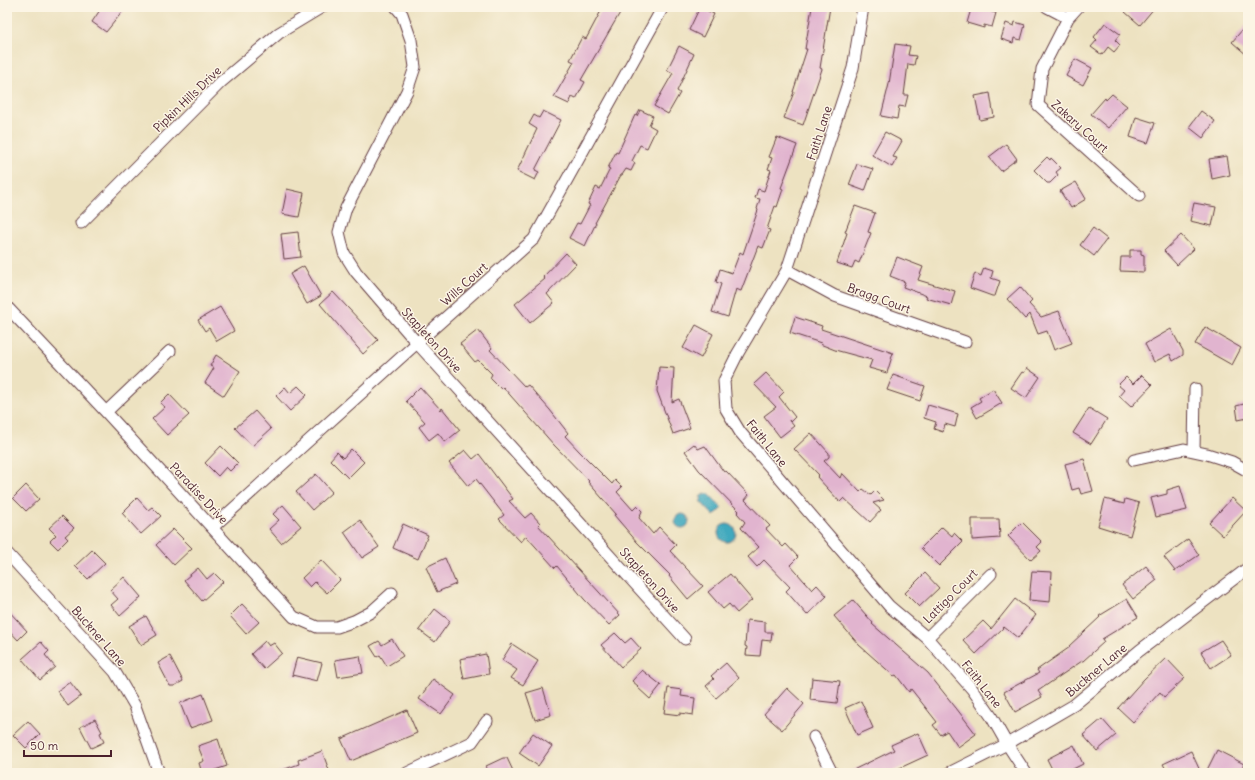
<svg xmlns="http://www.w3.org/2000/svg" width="1255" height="780" viewBox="0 0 1255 780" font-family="Delius,sans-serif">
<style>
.water{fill:#3fa9be;stroke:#446474}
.building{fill:#e1b4cf}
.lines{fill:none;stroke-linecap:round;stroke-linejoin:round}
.minor-casing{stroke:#623c42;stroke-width:13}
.minor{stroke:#fff;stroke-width:11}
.labels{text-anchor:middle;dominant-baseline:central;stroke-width:3;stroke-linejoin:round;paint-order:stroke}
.street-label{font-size:12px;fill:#4a1f2b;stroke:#fcf5e5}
</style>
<rect width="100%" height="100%" fill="#fcf5e5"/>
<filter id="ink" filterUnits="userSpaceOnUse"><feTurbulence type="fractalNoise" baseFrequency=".025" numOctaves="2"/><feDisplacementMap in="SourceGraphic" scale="8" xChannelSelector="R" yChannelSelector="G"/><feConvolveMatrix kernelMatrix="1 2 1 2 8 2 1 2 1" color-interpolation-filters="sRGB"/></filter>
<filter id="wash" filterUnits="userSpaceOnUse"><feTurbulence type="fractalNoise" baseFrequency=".012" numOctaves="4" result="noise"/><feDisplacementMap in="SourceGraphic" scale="16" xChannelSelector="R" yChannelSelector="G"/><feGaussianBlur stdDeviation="0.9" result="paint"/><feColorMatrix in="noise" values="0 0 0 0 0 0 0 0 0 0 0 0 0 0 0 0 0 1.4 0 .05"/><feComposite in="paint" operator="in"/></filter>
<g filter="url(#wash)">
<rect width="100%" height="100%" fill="#ede2c1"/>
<path class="water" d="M708,493L722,508L714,516L700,501L702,499L700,497L704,494L706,495Z
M675 521a7 7 0 1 1 14 0a7 7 0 1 1-14 0Z
M718 533a9 9 0 1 1 18 0a9 9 0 1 1-18 0Z"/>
<g id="blocks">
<path class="building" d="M102,7H118L123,11L106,32L92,22Z
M603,7H613L621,11L581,80L585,82L576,99L572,97L569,104L554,97L574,62L570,60L582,37L586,39Z
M700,7L714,14L703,37L689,30Z
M812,7H830L820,68L822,69L803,125L784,118L794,92H793L807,49H805Z
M1129,7H1155L1140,25L1125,12Z
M977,8L996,13L992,27L984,25V28L967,23L971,9L977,11Z
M1015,22L1025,25L1021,40L1014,38L1013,43L1001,39L1006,23L1014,26Z
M1105,23L1120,34L1115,40L1120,45L1114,52L1108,47L1102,55L1091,47L1097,40L1094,37Z
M1248,23V56L1232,42Z
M895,44L910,46L908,55L916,56L914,65L908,64L904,95H908L905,107L899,106L897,119L881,116L889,84Z
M679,46L694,54L677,91L680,93L668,114L654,106L673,73L667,70Z
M1075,59L1092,68L1083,85L1066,76Z
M990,93L994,117L980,120L975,96Z
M1112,94L1127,106L1108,128L1091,114L1105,98L1106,100Z
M640,110L653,116L649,125L656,129L647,148L640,145L632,161L635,163L631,171L626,169L622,175H621L595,223H596L585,246L569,238L577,223L580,224L590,205L588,204L596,187L600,189L610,169L608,168L616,152L618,153L635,115L637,116Z
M543,111L561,120L535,170L539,172L535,180L517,171L537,129L529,124L534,115L539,118Z
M1201,111L1215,121L1203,138L1189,127Z
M1136,117L1155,123L1148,143L1130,137Z
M885,132L902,141L893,157L897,158L892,167L872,155Z
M777,137L797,145L781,188L783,189L777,207L775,206L767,229L770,230L763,248L758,246L741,291L736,289L728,317L712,312L721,284L716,282L720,269L732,273L740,252L743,254L758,210L757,209L760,199L755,198L758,189L764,191L771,170L768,169L772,158L769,157Z
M1006,144L1017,159L1001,171L989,157Z
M1227,156L1230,175L1212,179L1209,159Z
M1047,157L1050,160L1051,158L1061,168L1056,172L1058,175L1050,183H1047L1034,170Z
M857,164L873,169L865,191L849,185Z
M1076,182L1086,199L1071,208L1060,191Z
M287,189L304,193L299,217L282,214Z
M1194,203L1216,207L1212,226L1190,221Z
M855,206L875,213L868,232L871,233L859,263L855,261L852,268L837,263L847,233L845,232Z
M1093,228L1107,239L1094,256L1080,245Z
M298,232L301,257L284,259L281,234Z
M1181,235L1194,249L1177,265L1164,251Z
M1130,250H1141V254L1144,255V272L1120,271L1121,257H1130Z
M566,253L576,264L547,294L554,303L530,323L515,304L545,279L543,277Z
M897,257L923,267L918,280L955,291L951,305L926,298L927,296L903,287L905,282L890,276Z
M304,266L321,296L307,304L290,274Z
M984,268L993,271L991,278L1000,281L995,296H992L970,288L975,273L981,276Z
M1020,287L1032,301L1029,304L1041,317L1059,311L1072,343L1054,350L1047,331L1038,334L1030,314L1025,319L1007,299Z
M333,292L378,340L363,354L320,304Z
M220,307L234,331L217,341L209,328L205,331L198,320Z
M795,317L822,326L821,329L893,353L887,373L869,368L872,360L835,350L820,344L821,343L790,333Z
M696,325L713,334L701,358L683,348Z
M1205,327L1241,348L1232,365L1195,344Z
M1171,329L1183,351V355L1173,361L1170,354L1154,362L1145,344Z
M478,330L492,348L490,350L525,387L528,385L550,410L568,433L565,436L579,451L612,484L615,480L622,487L617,492L633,510L637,506L642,511L639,518L653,534L659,527L676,545L670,551L703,586L688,599L669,576L670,575L637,542L614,515L616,514L588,482L589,481L554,445L503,387L501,389L490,378L492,374L478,360L475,362L460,344Z
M216,355L240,371L224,396L205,383L214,368L210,366Z
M659,367L674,368L672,402L679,399L690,428L673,434L657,391Z
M1027,368L1040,377L1026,398L1011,388L1022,372L1024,373Z
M766,373L784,392L779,397L795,417L790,422L789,420L794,426L780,437L764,416L776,407L754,384Z
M893,375L925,386L920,401L887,390Z
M1142,375L1152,385L1131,407L1119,396L1124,390L1118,385L1126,377L1133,384Z
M298,386L307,395L290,411L276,396L285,387L290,393Z
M420,387L441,410L442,408L460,430L445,442L438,433L429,440L419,427L425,422L406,401Z
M993,389L1002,403L977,418L971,407L981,401L979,398Z
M169,394L189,415L167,435L152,419L165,407L160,403Z
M1248,403V418L1238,420L1236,406Z
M928,405L958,414L955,427L945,424L943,432L934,429L936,422L924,418Z
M1089,408L1107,419L1091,444L1073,433Z
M255,411L271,429L252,446L235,428Z
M811,433L829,453V457L824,461L840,478L842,473L860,492L863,489L871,495L875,491L884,500L873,503L881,510L870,522L844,498L840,502L817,477L819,475L794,449Z
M694,444L698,449L705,446L724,472L726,471L749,495L745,500L770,526L766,529L783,547L786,544L798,557L790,565L812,590L817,585L827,596L807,615L786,591L790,587L764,560L757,567L748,557L759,547L741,528L745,522L737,513L739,511L699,470L685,451Z
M221,446L238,463L230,471L226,467L218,476L205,463Z
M351,449L364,462L348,478L330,460L337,452L343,458Z
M465,450L473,459L479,454L513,499L509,501L525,518L531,513L540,523L538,525L620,615L609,625L584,599L557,566L555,568L526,536L521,542L499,519L504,515L476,479L468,486L449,463Z
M1084,459L1093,491L1081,494L1079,488L1072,490L1065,464Z
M316,474L332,492L312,510L296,492Z
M26,485L39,499L26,511L13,498Z
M1180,486L1187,510L1156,517L1151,498L1167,494V490Z
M137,498L148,510L152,507L161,516L141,534L122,513Z
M1232,498L1246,511L1223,536L1209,523Z
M1105,499L1124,504L1125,499L1139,503L1130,536L1098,526Z
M283,505L301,526L281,543L269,529L279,520L273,514Z
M62,516L74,528L65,536L68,539L58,549L50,541L56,535L49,528Z
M972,519H999L1000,538L972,540Z
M360,520L379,547L362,558L344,532Z
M1022,522L1042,542L1037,547L1041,551L1031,560L1008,536Z
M403,524L428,535L418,559L393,548Z
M942,527L952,536L954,533L963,542L939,566L921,548Z
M173,529L192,548L174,565L156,545Z
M1188,539L1199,555L1175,571L1164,557Z
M92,550L105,563L88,579L75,566Z
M445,558L456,584L437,592L426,567Z
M321,560L340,580L327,593L315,582L310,587L302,578Z
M1146,566L1157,580L1133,599L1122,585Z
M198,568L207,579L214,573L223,582L202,601L184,580Z
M1032,571L1052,572L1050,602L1029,600Z
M925,573L939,588L919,607L905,593Z
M730,574L752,600L737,613L729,604L723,609L708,592Z
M124,577L141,597L120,616L111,605L118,599L110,590Z
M1015,599L1036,615L1018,638L1004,627L976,654L963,640L983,621L991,629Z
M1127,599L1138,617L1102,639L1104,642L1083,661H1082L1038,691L1042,697L1015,712L1004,692L1039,673L1037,670L1070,647L1069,646L1100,617L1099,616Z
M853,600L873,623L872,624L928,673L956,708L976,734L958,747L947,731L941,735L933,725L937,722L911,689L909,692L896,675L894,676L859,645L834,616Z
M242,604L259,622L246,634L230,616Z
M7,609L27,631L18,640L7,628Z
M435,609L450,621L435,642L419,630Z
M146,616L157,635L141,645L129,626Z
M747,620L765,622V632H772L771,641L762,640L760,656L746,655L747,647L745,646Z
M615,633L625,643L631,638L641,649L621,667L601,645Z
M392,639L403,656L387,666L380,655L377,657L370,646L379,641L382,645Z
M1221,640L1231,655L1211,668L1201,652Z
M265,641L269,646L274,643L282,653L264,669L251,654Z
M41,642L49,651L45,655L55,667L40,680L22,659Z
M512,644L538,661L523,685L511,678L517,670L502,660Z
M486,654L489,674L464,679L460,659Z
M170,656L183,681L174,686H170L158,663Z
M360,656L363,673L338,677L335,660Z
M297,657L322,663L317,681L292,675Z
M1166,658L1185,678L1164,697L1160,692L1133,722L1118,708L1144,679Z
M726,663L739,678L716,698L706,686L714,679L711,676Z
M642,670L661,685L650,699L637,687L638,686L632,681Z
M812,678L840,681L837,703L810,700Z
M433,679L455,695L441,714L419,699Z
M70,682L81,696L68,706L57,691Z
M543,688L551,715L535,720L526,693Z
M668,688L682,690L681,696L695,698L693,715L680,713V715L664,713Z
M787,688L804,704L782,730L764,714Z
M203,694L213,720L190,728L180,703Z
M861,701L873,728L857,735L845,708Z
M407,710L417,733L351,761L341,739Z
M95,719L102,732L100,733L104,742L91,748L80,727Z
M1102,719L1116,735L1097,751L1083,735Z
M28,721L40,734L26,748L13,735Z
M533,733L552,746L538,766L519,753Z
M918,733L928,755L889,773H847L894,750L891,745Z
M218,739L227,766L206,773H202L199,763L204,761L198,746Z
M1074,745L1083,764L1065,773H1054L1047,759Z
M1217,750L1244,764L1239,773H1212L1207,770Z
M322,751L330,773H277V772L299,764L298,760Z
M1191,751L1201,773H1168L1163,764Z
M503,758H507L514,773H489L486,766Z"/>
</g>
</g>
<g filter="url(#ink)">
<use href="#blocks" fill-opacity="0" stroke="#623c42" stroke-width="1"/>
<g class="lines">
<defs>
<path id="minor" d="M396,7L402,14L411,40L415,67L407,91L346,208L339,232L344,253L356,272L417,343L685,639
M863,7L853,68L787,270L738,353L724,381L726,409L740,432L889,606L927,638L972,689L991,716L1007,744L1026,773
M1047,7L1068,18
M1078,7L1068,18L1042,69L1038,105L1139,196
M81,223L221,82L279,33L322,7
M787,270L835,296L965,342
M7,307L106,412L294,617L317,627H337L354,621L371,612L392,593
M106,412L170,351
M1194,451L1195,389
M1134,460L1184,449L1207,454L1232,462L1248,471
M213,527L417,343L534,239L663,7
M7,553L115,672L135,706L159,773
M927,638L991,574
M814,737L832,773
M407,773L472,742L487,721
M949,773L1007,744L1074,705L1139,651L1248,568"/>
</defs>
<use href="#minor" class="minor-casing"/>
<use href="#minor" class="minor"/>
</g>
</g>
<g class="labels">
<g class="street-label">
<text transform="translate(187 99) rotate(-44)">Pipkin Hills Drive</text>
<text transform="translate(1080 126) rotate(42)">Zakary Court</text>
<text transform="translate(819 133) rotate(-72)">Faith Lane</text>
<text transform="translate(464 284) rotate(-42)">Wills Court</text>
<text transform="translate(879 298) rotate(20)">Bragg Court</text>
<text transform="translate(432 340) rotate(48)">Stapleton Drive</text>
<text transform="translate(767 443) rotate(51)">Faith Lane</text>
<text transform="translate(199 493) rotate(47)">Paradise Drive</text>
<text transform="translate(650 580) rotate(48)">Stapleton Drive</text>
<text transform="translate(950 596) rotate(-45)">Lattigo Court</text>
<text transform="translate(99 636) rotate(49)">Buckner Lane</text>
<text transform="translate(1096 670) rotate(-40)">Buckner Lane</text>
<text transform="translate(982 684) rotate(52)">Faith Lane</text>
</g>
</g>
<rect width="1255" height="780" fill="none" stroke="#fcf5e5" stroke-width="24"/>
<path d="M24 750v6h87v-6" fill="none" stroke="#4a1f2b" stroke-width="2"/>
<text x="30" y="750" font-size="12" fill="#4a1f2b" stroke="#fcf5e5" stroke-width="3" paint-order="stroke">50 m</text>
</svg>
